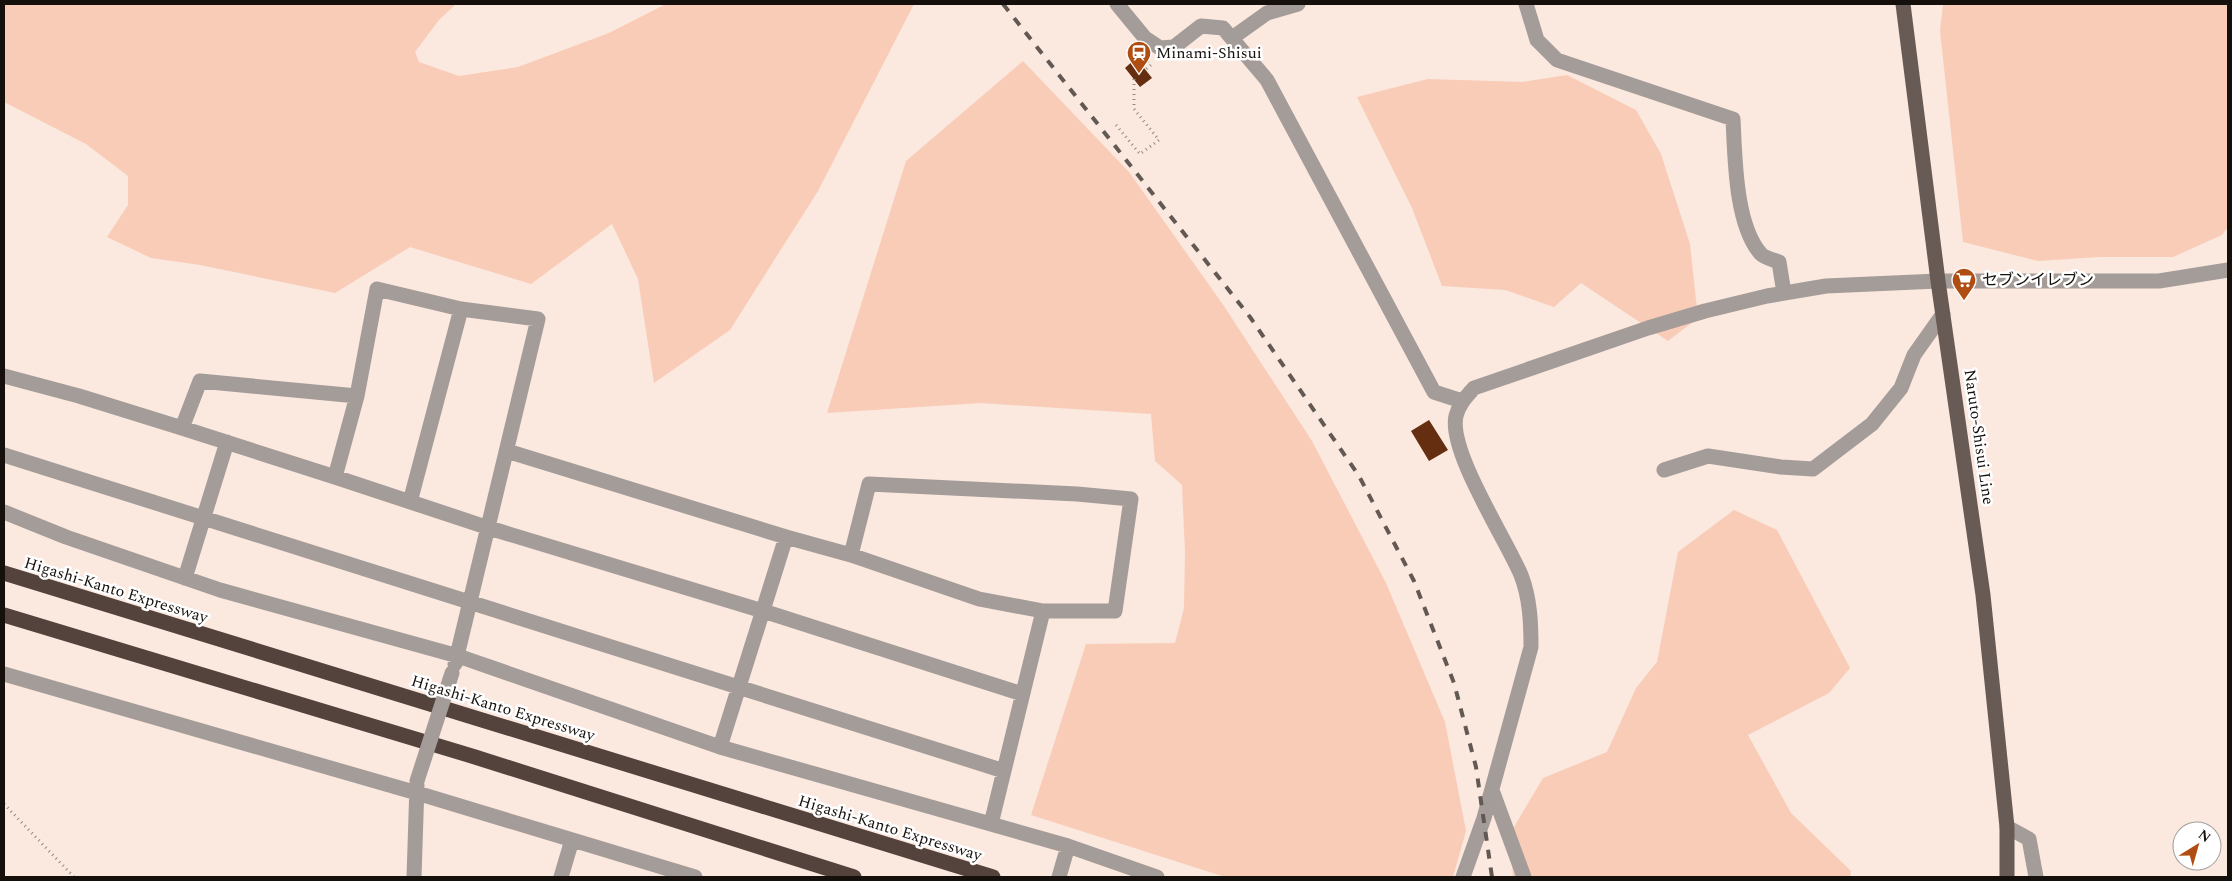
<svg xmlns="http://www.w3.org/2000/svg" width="2232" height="881" viewBox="0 0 2232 881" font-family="Spectral,'Noto Sans JP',serif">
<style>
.green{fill:#f9ccb8}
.building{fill:#652e11}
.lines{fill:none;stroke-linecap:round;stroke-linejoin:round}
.path{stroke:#958882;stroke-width:3;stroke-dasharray:1 4;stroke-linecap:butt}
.minor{stroke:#a49c98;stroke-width:15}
.major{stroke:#685a54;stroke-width:15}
.highway{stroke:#53433c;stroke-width:15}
.rail{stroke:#635954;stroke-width:4;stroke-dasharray:9 9;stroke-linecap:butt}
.minor-bridge{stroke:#a49c98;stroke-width:15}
.labels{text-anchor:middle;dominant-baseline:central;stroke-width:5;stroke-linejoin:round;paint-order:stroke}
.poi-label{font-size:16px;fill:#16100d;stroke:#fff;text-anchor:start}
.street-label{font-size:16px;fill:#16100d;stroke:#fff}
</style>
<rect width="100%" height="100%" fill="#fbe8df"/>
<path class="green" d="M4,4H456L439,20L415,52L419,62L459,76L518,67L609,33L666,4H914L818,191L730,330L654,383L638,279L612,224L531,284L410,247L335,293L200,265L151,258L107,237L128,205V176L86,144L4,102Z
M1943,4H2228V227L2222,235L2173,257H2099L2038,261L1963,242L1940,31Z
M1023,61L1129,172L1224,306L1312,441L1386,583L1445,722L1466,831L1453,877H1225L1031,815L1086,644L1175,643L1184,608L1185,552L1182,485L1155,461L1151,414L981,403L827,413L906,161Z
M1567,75L1636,110L1661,154L1690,244L1698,318L1668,341L1581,283L1554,307L1505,290L1442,286L1412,208L1357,97L1428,79L1523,82Z
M1734,510L1777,530L1850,668L1829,693L1748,735L1791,813L1851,871L1850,877H1513L1511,832L1543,778L1607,752L1636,688L1657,662L1678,552Z"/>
<path class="building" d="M1136,58L1152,78L1140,87L1125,68Z
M1429,420L1448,450L1429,461L1411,431Z"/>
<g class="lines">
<path class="path" d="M1144,58L1151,65L1145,70
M1116,125L1140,154L1159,140L1134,109V79
M4,804L74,877"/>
<path class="minor" d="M1117,4L1145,38L1160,48L1174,47L1201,26L1223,28L1267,80L1434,392L1462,401
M1526,4L1537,40L1557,60L1733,119C1735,157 1735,225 1761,254C1765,258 1774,260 1779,262L1784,293
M1232,38L1267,13L1298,4
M4,376L79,396L182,428L335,477L489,528L763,611L1022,694
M182,428L200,381L357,396
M507,451L786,537L851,555L979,599L1043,611H1115L1131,499L1077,494L869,484L851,555
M4,455L1004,771
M1664,470L1708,456L1781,467L1813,469L1872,424L1901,388L1914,355L1943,314
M335,477L357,396L377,289L461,309L538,319L455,664
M410,502L461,309
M4,512L66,537L220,590L458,656L720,747L1068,846L1157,877
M185,578L227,442
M4,674L417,793L695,877
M720,747L786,537
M1492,790L1524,877
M991,824L1043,611
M2007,827L2029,839L2036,877
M414,877L417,785
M561,877L572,840
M1059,877L1068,846
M1463,877L1484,818L1531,647C1531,623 1530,598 1521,575C1506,539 1448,451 1456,416C1459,404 1466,397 1474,388L1648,328L1705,311L1767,296L1826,286L1938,281H2159L2228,270"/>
<path class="major" d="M1903,4L1938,281L1983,595L2007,827V877"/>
<path class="highway" d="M4,573L993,877
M4,615L475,757L854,877"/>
<path class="rail" d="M1003,4L1250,317L1359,476L1414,581L1454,683L1476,767L1492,877"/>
<path class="minor-bridge" d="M417,781L452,673"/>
</g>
<defs>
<symbol id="station-pin" viewBox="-11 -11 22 30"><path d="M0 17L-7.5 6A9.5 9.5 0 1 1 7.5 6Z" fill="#af4d12" stroke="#fff"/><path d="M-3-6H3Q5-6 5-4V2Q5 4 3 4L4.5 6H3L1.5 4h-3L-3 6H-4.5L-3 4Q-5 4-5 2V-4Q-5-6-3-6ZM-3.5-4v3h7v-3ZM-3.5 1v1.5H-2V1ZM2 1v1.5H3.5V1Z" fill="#fff"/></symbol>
<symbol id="supermarket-pin" viewBox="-11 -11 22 30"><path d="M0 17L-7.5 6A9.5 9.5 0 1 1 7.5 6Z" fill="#af4d12" stroke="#fff"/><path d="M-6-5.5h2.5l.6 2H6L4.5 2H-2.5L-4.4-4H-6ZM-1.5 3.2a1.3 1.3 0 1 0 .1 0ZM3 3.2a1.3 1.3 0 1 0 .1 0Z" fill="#fff"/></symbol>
</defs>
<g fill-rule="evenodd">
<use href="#station-pin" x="1125" y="39" width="28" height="38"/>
<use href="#supermarket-pin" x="1950" y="266" width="28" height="38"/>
</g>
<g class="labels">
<g class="poi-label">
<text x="1156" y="53">Minami-Shisui</text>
<text x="1982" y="280">セブンイレブン</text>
</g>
<g class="street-label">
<text transform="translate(1979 437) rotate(82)">Naruto-Shisui Line</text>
<text transform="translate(116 590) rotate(17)">Higashi-Kanto Expressway</text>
<text transform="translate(503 708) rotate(17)">Higashi-Kanto Expressway</text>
<text transform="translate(890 828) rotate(17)">Higashi-Kanto Expressway</text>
</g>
</g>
<rect width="2232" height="881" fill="none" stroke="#16100d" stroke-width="10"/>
<g transform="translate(2197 846) rotate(37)"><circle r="24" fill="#ffffff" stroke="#a29f9e"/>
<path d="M0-4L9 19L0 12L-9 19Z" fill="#af4d12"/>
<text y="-8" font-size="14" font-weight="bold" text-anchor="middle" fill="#16100d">N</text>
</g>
</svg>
